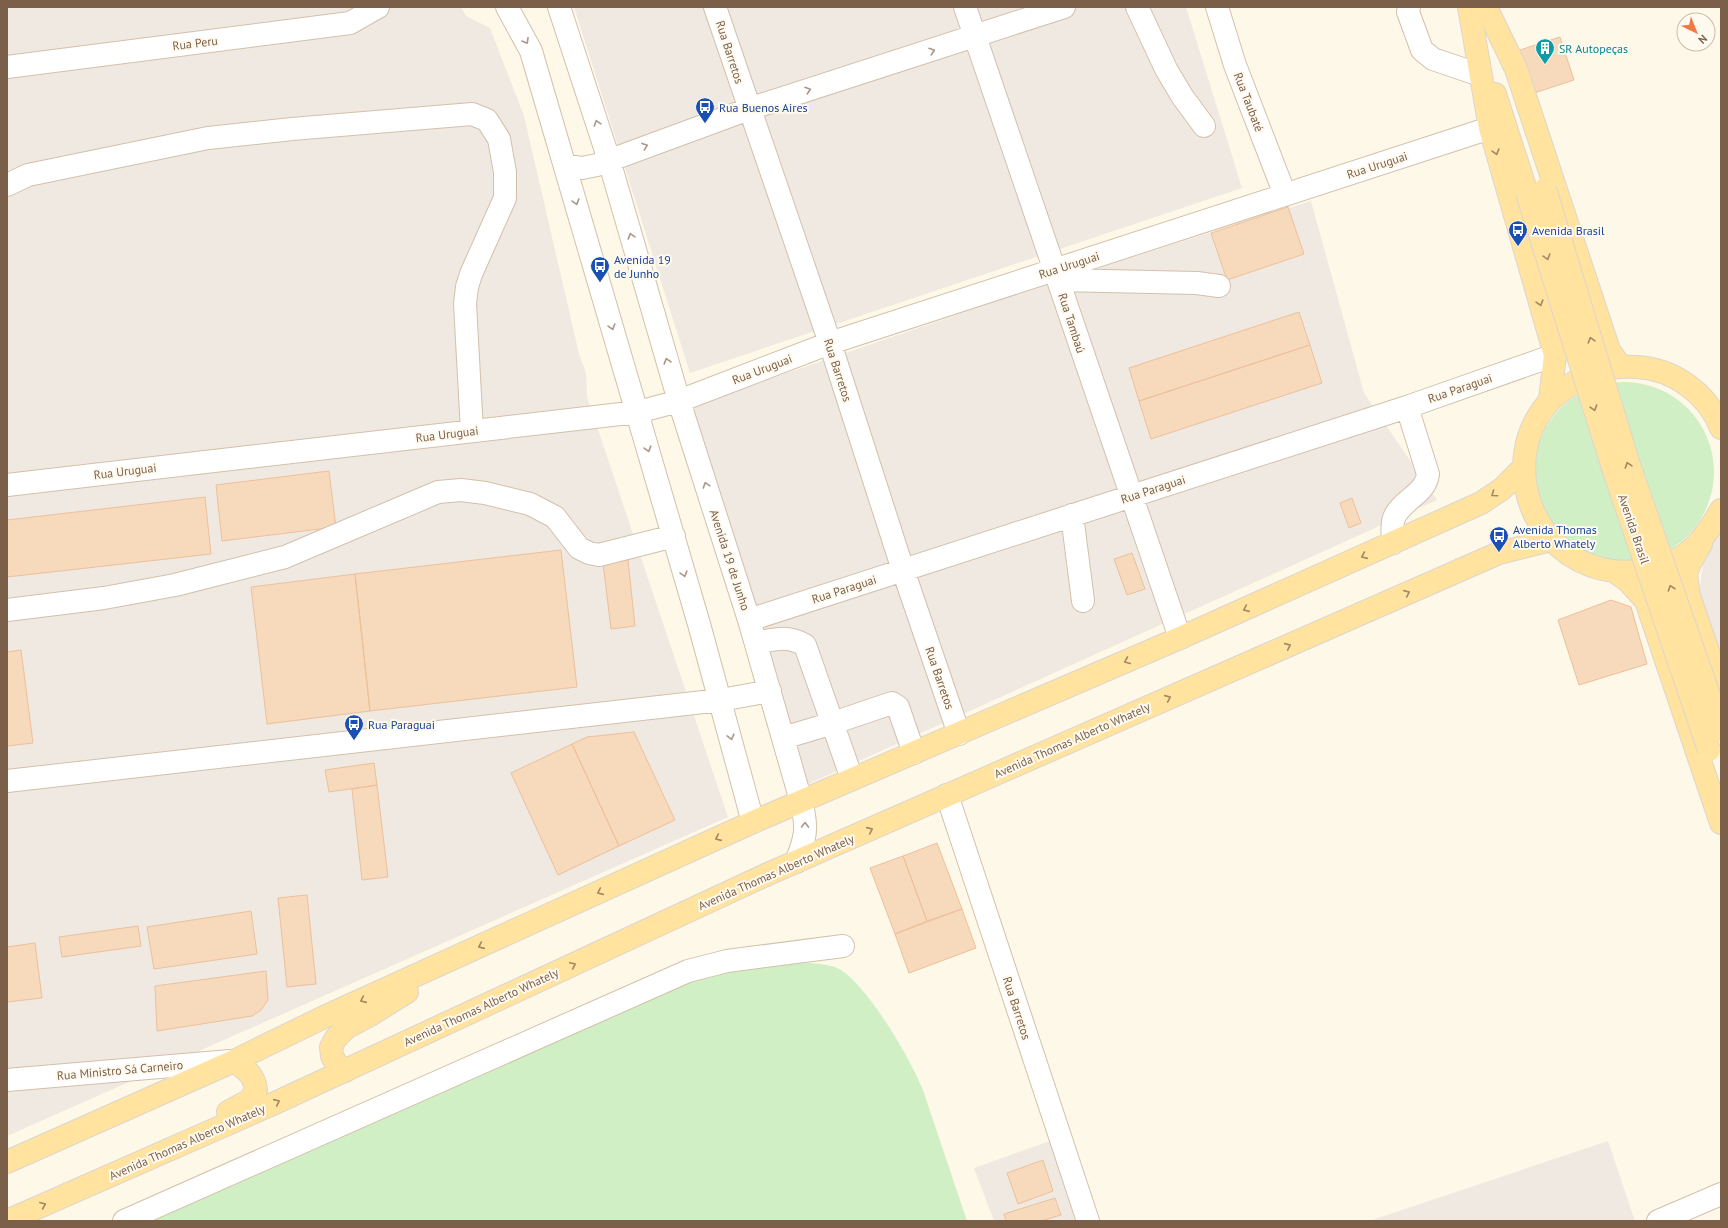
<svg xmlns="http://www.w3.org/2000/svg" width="1728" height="1228" viewBox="0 0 1728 1228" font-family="'PT Sans',sans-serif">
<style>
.industrial{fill:#efe9e1}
.green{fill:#d1efc4}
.building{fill:#f7d9bc;stroke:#ecc09b}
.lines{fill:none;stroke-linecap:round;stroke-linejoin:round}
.minor-casing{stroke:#d3c0ab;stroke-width:24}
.major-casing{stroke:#ddd5cf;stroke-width:24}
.minor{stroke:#fff;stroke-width:22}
.major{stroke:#ffe39e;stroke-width:22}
.major-bridge-casing{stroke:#ddd5cf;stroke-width:24;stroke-linecap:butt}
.major-bridge{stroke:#ffe39e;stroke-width:22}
.oneway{stroke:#aa9788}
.oneway2{stroke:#a38762}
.labels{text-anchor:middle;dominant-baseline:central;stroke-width:4;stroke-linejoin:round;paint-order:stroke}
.street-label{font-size:12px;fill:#7c5f48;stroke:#fffaf0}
.culture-label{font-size:12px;fill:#0d838f;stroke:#fffaf0;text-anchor:start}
.transit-label{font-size:12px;fill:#164399;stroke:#fffaf0;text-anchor:start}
</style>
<rect width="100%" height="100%" fill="#fef8e8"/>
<path class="industrial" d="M7,7H461L466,16L490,28L524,116L579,354L586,373L587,397L728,817L7,1136Z
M574,7H1186L1242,188L690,373Z
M1311,201L1364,393L1437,500L808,784L690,406L1044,285Z
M1721,523V660L1699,592L1704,556Z
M1050,1141L1079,1221H994L974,1168Z
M1608,1141L1635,1221H1369Z"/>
<path class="green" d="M1534 472a90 90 0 1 1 180 0a90 90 0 1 1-180 0Z
M808,963C819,964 831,964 841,970C869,988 910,1058 923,1090L967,1221H144L692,975L775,964Z"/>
<path class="building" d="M1560,37L1574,80L1531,94L1517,51Z
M1288,207L1304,254L1227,280L1211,233Z
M1299,312L1310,345L1139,401L1129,368Z
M1310,345L1322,383L1151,439L1139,401Z
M329,471L336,527L222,541L216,485Z
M205,497L211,554L7,577V520Z
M1352,498L1361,523L1349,528L1340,503Z
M561,550L577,687L370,711L355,574Z
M1132,553L1145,589L1127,595L1114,559Z
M628,560L635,626L611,629L603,563Z
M355,574L370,711L267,724L251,587Z
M1611,600L1631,607L1647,664L1579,685L1558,620Z
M21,650L33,743L7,746V652Z
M634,732L675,820L619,846L572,744L587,737Z
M572,744L619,846L558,875L511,773Z
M374,763L377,785L329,792L325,770Z
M377,785L388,877L362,880L352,789Z
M937,843L962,909L927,921L903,856Z
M903,856L927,921L895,934L870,868Z
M307,895L316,984L287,987L278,898Z
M962,909L976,948L909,973L895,934Z
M251,911L257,954L154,969L147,927Z
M138,926L141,946L62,957L59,937Z
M35,943L42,998L7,1002V947Z
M266,971L268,1000L260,1011L252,1016L157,1031L155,986Z
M1043,1160L1053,1191L1018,1204L1007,1173Z
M1055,1198L1061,1215L1041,1221H1006L1004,1214Z"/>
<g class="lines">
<defs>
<path id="minor" d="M507,7L531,51L699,624L753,822
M559,7L609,160L679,401L749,620L801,801C808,828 806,837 796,862
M715,7L830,343L903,570L959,734
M965,7L1180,638
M1137,7L1166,69L1182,96L1204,126
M1217,7L1235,65L1285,195
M1409,7L1408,12L1422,50L1433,59L1480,75
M7,67L350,23L378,7
M565,165L582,168L597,165L749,109L1064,7
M7,185L28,175L208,138L292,129L472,114L487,120L499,139L505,172V198L471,274L467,287L465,304L472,431
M1059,280L1197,283L1219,286
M7,485L638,412L679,401L830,343L1490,128
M1072,515L1083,601
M1393,543C1393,535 1391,524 1394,518C1401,500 1426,494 1428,474L1407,407
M7,610L104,598L175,585L285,557L438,492L461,490L485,493L530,504L555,517L579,548L589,553L599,555L674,536
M749,620L1407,407L1555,355
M756,643C775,639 787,635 805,645L852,779
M783,738L833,723L892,703L898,707L914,753
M7,781L721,700L770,691
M947,795L1088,1221
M7,1080L230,1061
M124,1221L688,971L727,961L843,946
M1658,1221L1721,1194"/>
<path id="major" d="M1469,7L1490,128L1555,355L1550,400
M1486,7L1516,69L1609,350L1620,366
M1495,94L1527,193
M1721,428C1708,394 1674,369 1637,367C1604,365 1585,373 1559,393C1540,407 1528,431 1525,454C1516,529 1582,589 1655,567C1668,564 1683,558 1693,548C1705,537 1713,524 1721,510
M1701,544L1690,563L1686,574L1689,596L1721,689
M1615,572L1628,581L1646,601L1721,823
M345,1071L336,1063L332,1056L331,1047L336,1038L346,1028L370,1015L407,992
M228,1112L250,1100L256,1090C254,1074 246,1070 234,1061
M7,1162L234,1061L324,1017L753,822L1180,638L1481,503L1502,489L1523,468
M7,1221L275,1103L768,874L1499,553L1551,540"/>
</defs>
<use href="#minor" class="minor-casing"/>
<use href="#major" class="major-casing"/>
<use href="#minor" class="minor"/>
<use href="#major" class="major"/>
<defs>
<path id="major-bridge" d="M1545,189L1628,462L1721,730
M1527,193L1613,468L1709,750"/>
</defs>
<use href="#major-bridge" class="major-bridge-casing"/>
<use href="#major-bridge" class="major-bridge"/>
</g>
<defs><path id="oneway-chevron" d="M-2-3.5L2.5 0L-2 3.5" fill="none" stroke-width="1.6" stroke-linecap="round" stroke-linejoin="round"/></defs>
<g class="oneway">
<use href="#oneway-chevron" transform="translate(526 41) rotate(60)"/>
<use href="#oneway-chevron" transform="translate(932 51) rotate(-18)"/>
<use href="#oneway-chevron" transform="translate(808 90) rotate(-18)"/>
<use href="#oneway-chevron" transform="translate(597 123) rotate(-108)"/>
<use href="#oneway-chevron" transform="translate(645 146) rotate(-20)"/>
<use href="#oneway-chevron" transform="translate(576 202) rotate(74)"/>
<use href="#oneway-chevron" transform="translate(631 236) rotate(-106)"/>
<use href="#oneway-chevron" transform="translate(612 327) rotate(74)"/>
<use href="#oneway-chevron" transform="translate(667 361) rotate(-106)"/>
<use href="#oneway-chevron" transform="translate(648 449) rotate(74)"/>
<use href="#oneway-chevron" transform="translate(706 485) rotate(-108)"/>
<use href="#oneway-chevron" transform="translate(684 574) rotate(74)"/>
<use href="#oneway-chevron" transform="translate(731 737) rotate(75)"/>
<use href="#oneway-chevron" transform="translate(805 825) rotate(-89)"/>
</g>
<g class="oneway2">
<use href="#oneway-chevron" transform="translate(1496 152) rotate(74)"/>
<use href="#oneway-chevron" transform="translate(1547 257) rotate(73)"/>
<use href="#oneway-chevron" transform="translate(1540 303) rotate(74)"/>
<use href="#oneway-chevron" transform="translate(1591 340) rotate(-107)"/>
<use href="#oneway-chevron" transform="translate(1594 408) rotate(73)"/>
<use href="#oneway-chevron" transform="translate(1628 465) rotate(-108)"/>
<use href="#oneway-chevron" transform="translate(1494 494) rotate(145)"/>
<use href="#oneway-chevron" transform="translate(1364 556) rotate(156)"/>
<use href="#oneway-chevron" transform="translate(1671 588) rotate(-109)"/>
<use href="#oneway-chevron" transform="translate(1407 593) rotate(-24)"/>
<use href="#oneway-chevron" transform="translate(1246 609) rotate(156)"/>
<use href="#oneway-chevron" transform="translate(1288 646) rotate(-24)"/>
<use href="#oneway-chevron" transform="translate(1127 661) rotate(157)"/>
<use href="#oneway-chevron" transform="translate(1168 698) rotate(-24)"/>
<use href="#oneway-chevron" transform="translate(870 830) rotate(-24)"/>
<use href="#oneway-chevron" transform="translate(718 838) rotate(156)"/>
<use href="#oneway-chevron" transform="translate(600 892) rotate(156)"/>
<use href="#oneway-chevron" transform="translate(481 946) rotate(156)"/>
<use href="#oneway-chevron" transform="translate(573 965) rotate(-25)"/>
<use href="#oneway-chevron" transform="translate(363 1000) rotate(156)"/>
<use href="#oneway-chevron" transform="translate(277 1102) rotate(-24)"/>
<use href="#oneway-chevron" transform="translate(43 1205) rotate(-23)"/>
</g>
<defs>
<symbol id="building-pin" viewBox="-11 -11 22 30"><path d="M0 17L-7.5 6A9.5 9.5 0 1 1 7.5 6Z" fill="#0f9aa8" stroke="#fffaf0"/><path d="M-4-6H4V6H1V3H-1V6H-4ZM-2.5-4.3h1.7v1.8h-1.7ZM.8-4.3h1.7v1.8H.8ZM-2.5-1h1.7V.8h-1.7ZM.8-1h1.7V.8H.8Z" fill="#fff"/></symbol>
<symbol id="bus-pin" viewBox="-11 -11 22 30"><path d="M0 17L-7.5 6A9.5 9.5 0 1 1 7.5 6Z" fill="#1a4fb4" stroke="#fffaf0"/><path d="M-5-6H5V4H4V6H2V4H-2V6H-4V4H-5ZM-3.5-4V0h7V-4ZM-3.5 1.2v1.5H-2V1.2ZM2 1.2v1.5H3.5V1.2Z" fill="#fff"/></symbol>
</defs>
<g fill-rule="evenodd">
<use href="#building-pin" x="1534" y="37" width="22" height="30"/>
<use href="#bus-pin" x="694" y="96" width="22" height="30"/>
<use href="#bus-pin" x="1507" y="219" width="22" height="30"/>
<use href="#bus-pin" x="589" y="255" width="22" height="30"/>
<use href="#bus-pin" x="1488" y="525" width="22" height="30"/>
<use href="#bus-pin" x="343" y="713" width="22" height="30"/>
</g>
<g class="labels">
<g class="street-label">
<text transform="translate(195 43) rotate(-7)">Rua Peru</text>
<text transform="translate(730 52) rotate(72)">Rua Barretos</text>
<text transform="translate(1249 102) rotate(69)">Rua Taubaté</text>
<text transform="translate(1377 165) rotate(-18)">Rua Uruguai</text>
<text transform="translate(1069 265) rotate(-18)">Rua Uruguai</text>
<text transform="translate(1072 323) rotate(72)">Rua Tambaú</text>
<text transform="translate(762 369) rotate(-21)">Rua Uruguai</text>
<text transform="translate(838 370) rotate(72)">Rua Barretos</text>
<text transform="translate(1460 388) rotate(-19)">Rua Paraguai</text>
<text transform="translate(447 434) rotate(-7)">Rua Uruguai</text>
<text transform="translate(125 471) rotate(-7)">Rua Uruguai</text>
<text transform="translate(1153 489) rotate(-18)">Rua Paraguai</text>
<text transform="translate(1634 529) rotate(71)">Avenida Brasil</text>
<text transform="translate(730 560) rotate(72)">Avenida 19 de Junho</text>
<text transform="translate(844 589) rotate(-18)">Rua Paraguai</text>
<text transform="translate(940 678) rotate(71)">Rua Barretos</text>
<text transform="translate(1072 740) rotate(-24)">Avenida Thomas Alberto Whately</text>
<text transform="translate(776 872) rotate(-24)">Avenida Thomas Alberto Whately</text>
<text transform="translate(481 1007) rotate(-25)">Avenida Thomas Alberto Whately</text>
<text transform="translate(1017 1008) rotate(72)">Rua Barretos</text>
<text transform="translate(120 1070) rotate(-5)">Rua Ministro Sá Carneiro</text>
<text transform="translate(187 1142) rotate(-24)">Avenida Thomas Alberto Whately</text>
</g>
<g class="culture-label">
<text x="1559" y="48">SR Autopeças</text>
</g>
<g class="transit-label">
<text x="719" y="107">Rua Buenos Aires</text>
<text x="1532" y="230">Avenida Brasil</text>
<text x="614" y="259">Avenida 19<tspan x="614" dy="14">de Junho</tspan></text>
<text x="1513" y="529">Avenida Thomas<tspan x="1513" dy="14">Alberto Whately</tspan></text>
<text x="368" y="724">Rua Paraguai</text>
</g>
</g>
<rect width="1728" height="1228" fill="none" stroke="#7c5f48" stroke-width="16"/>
<g transform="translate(1696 32) rotate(137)"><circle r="19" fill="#fffaf0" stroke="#cbbcad"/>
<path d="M0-3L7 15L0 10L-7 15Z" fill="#f47841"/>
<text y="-6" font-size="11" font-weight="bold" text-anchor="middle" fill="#7c5f48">N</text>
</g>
</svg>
